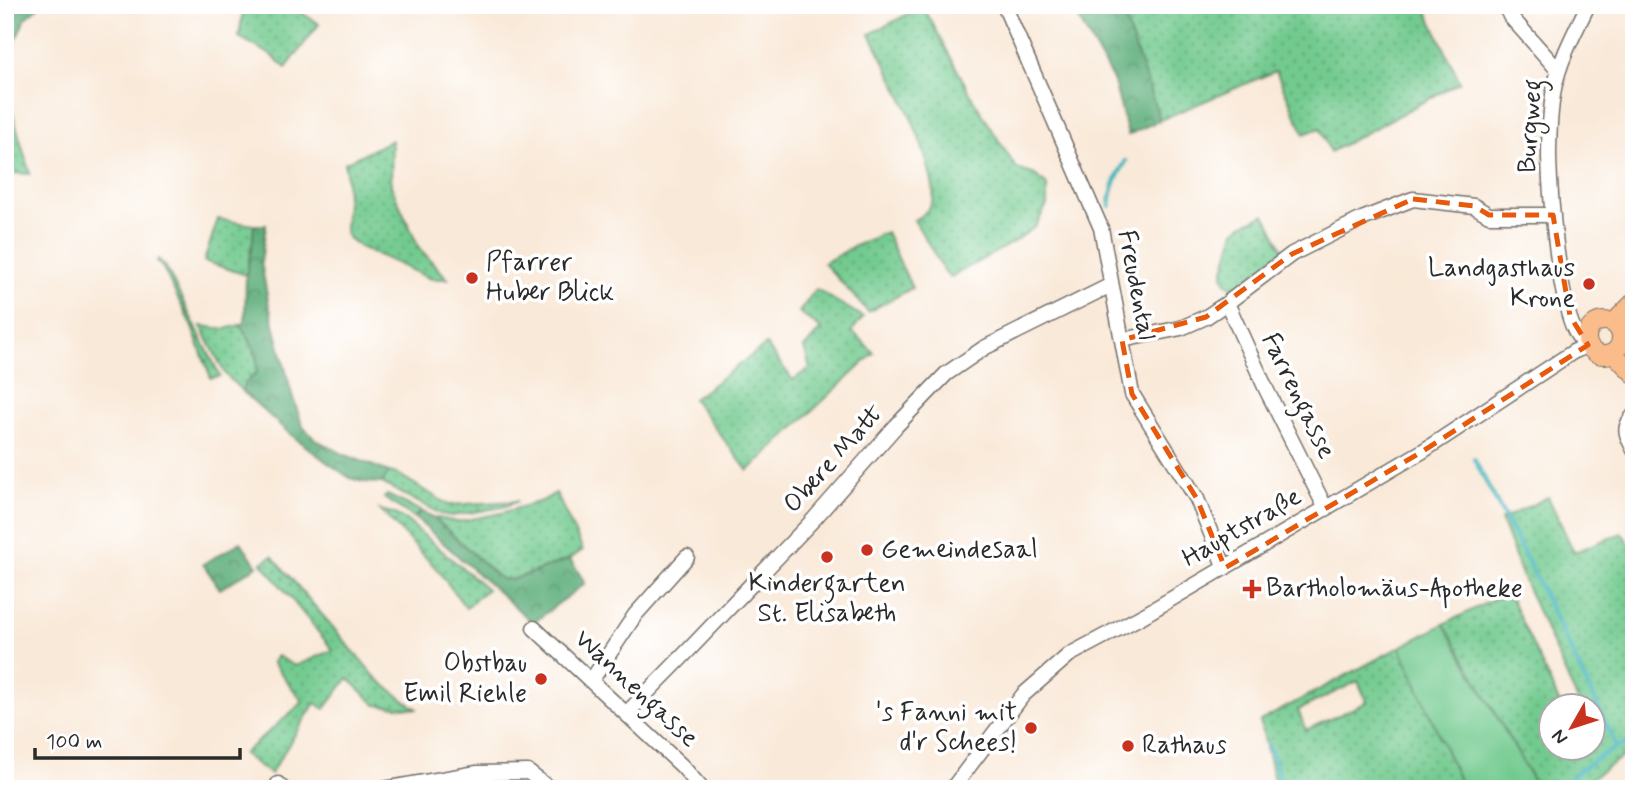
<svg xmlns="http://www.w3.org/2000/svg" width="1639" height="794" viewBox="0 0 1639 794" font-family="Mynerve,sans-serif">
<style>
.grass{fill:url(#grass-dots);stroke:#4e7a5d;stroke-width:2;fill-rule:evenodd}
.forest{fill:url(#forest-crowns);stroke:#446c52;stroke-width:2}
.green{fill:#72ca8f;stroke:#4e7a5d;stroke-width:2}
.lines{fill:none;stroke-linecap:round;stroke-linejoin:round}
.stream{stroke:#47b6c0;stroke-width:4.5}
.minor-casing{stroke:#736e68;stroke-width:17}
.major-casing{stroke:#736e68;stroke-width:20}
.minor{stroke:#fff;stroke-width:14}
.major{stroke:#f9bc8a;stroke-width:18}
.marked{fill:none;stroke:#e8590c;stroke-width:5;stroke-dasharray:14 9;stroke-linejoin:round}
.poi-dot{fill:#c8321e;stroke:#fff;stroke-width:2.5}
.labels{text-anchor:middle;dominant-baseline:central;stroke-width:7;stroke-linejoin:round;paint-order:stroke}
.street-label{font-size:26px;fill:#2b2b2b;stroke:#fff}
.poi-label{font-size:26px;fill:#2b2b2b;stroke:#fff;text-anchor:start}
</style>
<defs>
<pattern id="grass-dots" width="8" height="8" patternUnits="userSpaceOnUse" patternTransform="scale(1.75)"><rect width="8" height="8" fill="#72ca8f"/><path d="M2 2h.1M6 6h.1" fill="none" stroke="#5ea475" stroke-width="1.8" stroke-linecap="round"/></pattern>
<pattern id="forest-crowns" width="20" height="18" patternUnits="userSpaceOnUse" patternTransform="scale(1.75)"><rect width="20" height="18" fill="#5dae7a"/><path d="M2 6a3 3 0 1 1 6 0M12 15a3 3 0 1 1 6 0" fill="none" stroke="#4d8e64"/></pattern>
</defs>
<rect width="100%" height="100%" fill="#fff"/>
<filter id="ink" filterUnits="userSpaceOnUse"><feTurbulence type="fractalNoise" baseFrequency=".0143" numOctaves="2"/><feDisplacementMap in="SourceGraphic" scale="14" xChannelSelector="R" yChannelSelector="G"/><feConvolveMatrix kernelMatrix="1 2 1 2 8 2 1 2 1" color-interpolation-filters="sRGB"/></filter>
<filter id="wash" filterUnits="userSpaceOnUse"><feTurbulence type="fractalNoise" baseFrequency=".00686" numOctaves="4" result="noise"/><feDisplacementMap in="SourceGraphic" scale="28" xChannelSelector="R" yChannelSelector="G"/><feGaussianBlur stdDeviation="1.57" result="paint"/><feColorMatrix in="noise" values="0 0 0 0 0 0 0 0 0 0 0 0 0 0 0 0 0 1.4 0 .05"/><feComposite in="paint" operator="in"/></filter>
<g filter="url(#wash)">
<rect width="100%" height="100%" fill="#f9e9d8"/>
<path class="grass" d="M244,5H290L319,24L286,68L271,55L239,37Z
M1120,5H1424L1460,82L1330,152L1320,128L1304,134L1276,71L1160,120Z
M923,6L973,99L1016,168L1035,175L1047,185V205L1035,227L1012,243L951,277L945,272L914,220C922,216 929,211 932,201C936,191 931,179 929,169C916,121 893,78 870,34Z
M5,87L28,167L30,174L5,173Z
M392,140L391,186L419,248L448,279H431L360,247L347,237L345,229L347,201L346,172L344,163Z
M1265,214L1283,250L1237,287C1228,289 1224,281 1223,273L1235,231L1242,225Z
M218,219L254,225L253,240L246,275L204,261Z
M886,232L912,288L868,312L824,263L853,247Z
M158,259L166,267L220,376L211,378L191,325L163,268L157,261Z
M816,289L863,317L852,331L874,353L748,471L693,399L766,345L793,380L810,368L804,348L821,329L799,312Z
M240,325C251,343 258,351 257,372L244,385L242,391L225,374L201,326L225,329Z
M389,472L398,474L449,505L518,501L503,507L452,516L441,514L382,483Z
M556,493L583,550L570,559L511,580L502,579L495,574L433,517L457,522L501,513L542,501Z
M387,495L421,511L415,518L384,498Z
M1548,497L1574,552L1622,533L1634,551V749L1575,789H1538L1444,624L1508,592L1561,706H1552V748H1594V706H1580L1525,583L1501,520Z
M380,510L393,513L406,520L487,589L466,608L437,569Z
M272,556L376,678L408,703L418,709L376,705L348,678L325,709L315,703L270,774L243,754L303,702L272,662L277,656L295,666L333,650L262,563Z
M1400,647L1463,789H1276L1260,721ZM1358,681L1367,702L1306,730L1298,710Z"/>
<path class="forest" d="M5,5H41L25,19L5,65Z
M1071,5H1120L1160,120L1128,135L1114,82Z
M254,225H266L261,262L268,301L292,395L303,427L316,440L343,454L389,472L382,483L363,482L350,478L328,463L290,434L242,391L244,385L257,372C258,351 251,342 240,325L245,323L246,275L253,240Z
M421,511L433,517L495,574L501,579L511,580L570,559L585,583L533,623L415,518Z
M241,542L257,566L220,589L203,564Z"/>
<path class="green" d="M1444,624L1538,789H1463L1400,647Z"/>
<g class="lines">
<path class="stream" d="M1110,206C1111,188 1117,176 1126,161
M1474,459L1529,563L1617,747
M1268,745L1275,762L1282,789
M1558,789C1583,766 1603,753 1634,739"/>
</g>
</g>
<g filter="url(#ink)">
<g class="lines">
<defs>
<path id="minor" d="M1004,5L1101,228L1132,394L1197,499L1225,568
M1505,5L1510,16L1558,70
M1227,303L1266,389L1326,509
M1122,340L1181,328L1206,317L1227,303L1292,254L1362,219L1413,199L1474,206L1489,215H1553
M1587,342C1582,340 1582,340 1578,336C1559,311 1550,193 1549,158C1549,136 1550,111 1554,89C1560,59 1575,32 1588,5
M1634,415C1621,429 1627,435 1634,450
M534,628L682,766L702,789
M591,681L635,615L687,557
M627,713L683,656L814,519L896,426L946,374L984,348L1111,285
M278,784L283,789
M384,789L477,773L528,772L550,789
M952,789L1023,695L1069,655L1144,615L1423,451L1573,352L1588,345"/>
<path id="major" d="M1587 338a17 17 0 1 1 34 0a17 17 0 1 1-34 0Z
M1613,323L1634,302
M1615,352L1619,359L1634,374"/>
</defs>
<use href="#minor" class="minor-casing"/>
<use href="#major" class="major-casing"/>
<use href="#minor" class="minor"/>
<use href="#major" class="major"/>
</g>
</g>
<path class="marked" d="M1413,199L1474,206L1489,215H1553L1570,316L1588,345L1423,451L1225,568L1197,499L1132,394L1122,340L1206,317L1292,254Z"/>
<g class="poi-dot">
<circle cx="472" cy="278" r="7"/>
<circle cx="1589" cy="284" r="7"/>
<circle cx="867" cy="550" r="7"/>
<circle cx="827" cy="557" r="7"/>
<path d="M1248.5 578.5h7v7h7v7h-7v7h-7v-7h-7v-7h7z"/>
<circle cx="541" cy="679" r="7"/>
<circle cx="1031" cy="728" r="7"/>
<circle cx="1128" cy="746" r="7"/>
</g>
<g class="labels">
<g class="street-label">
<text transform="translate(1531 126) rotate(-86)">Burgweg</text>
<text transform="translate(1136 285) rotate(79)">Freudental</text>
<text transform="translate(1298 396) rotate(64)">Farrengasse</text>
<text transform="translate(834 459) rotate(-48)">Obere Matt</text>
<text transform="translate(1242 528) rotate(-30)">Hauptstraße</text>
<text transform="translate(636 689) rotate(43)">Wannengasse</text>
</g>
<g class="poi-label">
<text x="486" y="263">Pfarrer<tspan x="486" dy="30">Huber Blick</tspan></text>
<text x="1575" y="269" text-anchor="end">Landgasthaus<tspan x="1575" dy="30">Krone</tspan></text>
<text x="881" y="550">Gemeindesaal</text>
<text x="827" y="584" text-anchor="middle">Kindergarten<tspan x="827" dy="30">St. Elisabeth</tspan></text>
<text x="1266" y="589">Bartholomäus-Apotheke</text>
<text x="527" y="664" text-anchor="end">Obstbau<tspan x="527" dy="30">Emil Riehle</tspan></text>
<text x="1017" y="713" text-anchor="end">'s Fanni mit<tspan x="1017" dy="30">d'r Schees!</tspan></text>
<text x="1142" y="746">Rathaus</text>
</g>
</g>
<rect width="1639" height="794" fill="none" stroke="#fff" stroke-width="28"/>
<g transform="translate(1572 727) rotate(231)"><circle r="33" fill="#ffffff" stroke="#aaaaaa" stroke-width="2"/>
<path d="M0-5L12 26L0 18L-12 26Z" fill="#c8321e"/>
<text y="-10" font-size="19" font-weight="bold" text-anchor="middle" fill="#2b2b2b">N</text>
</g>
<path d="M35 748v10h205v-10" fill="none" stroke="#2b2b2b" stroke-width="3.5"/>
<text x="46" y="748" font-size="21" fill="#2b2b2b" stroke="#ffffff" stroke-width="5" paint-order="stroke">100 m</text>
</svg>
